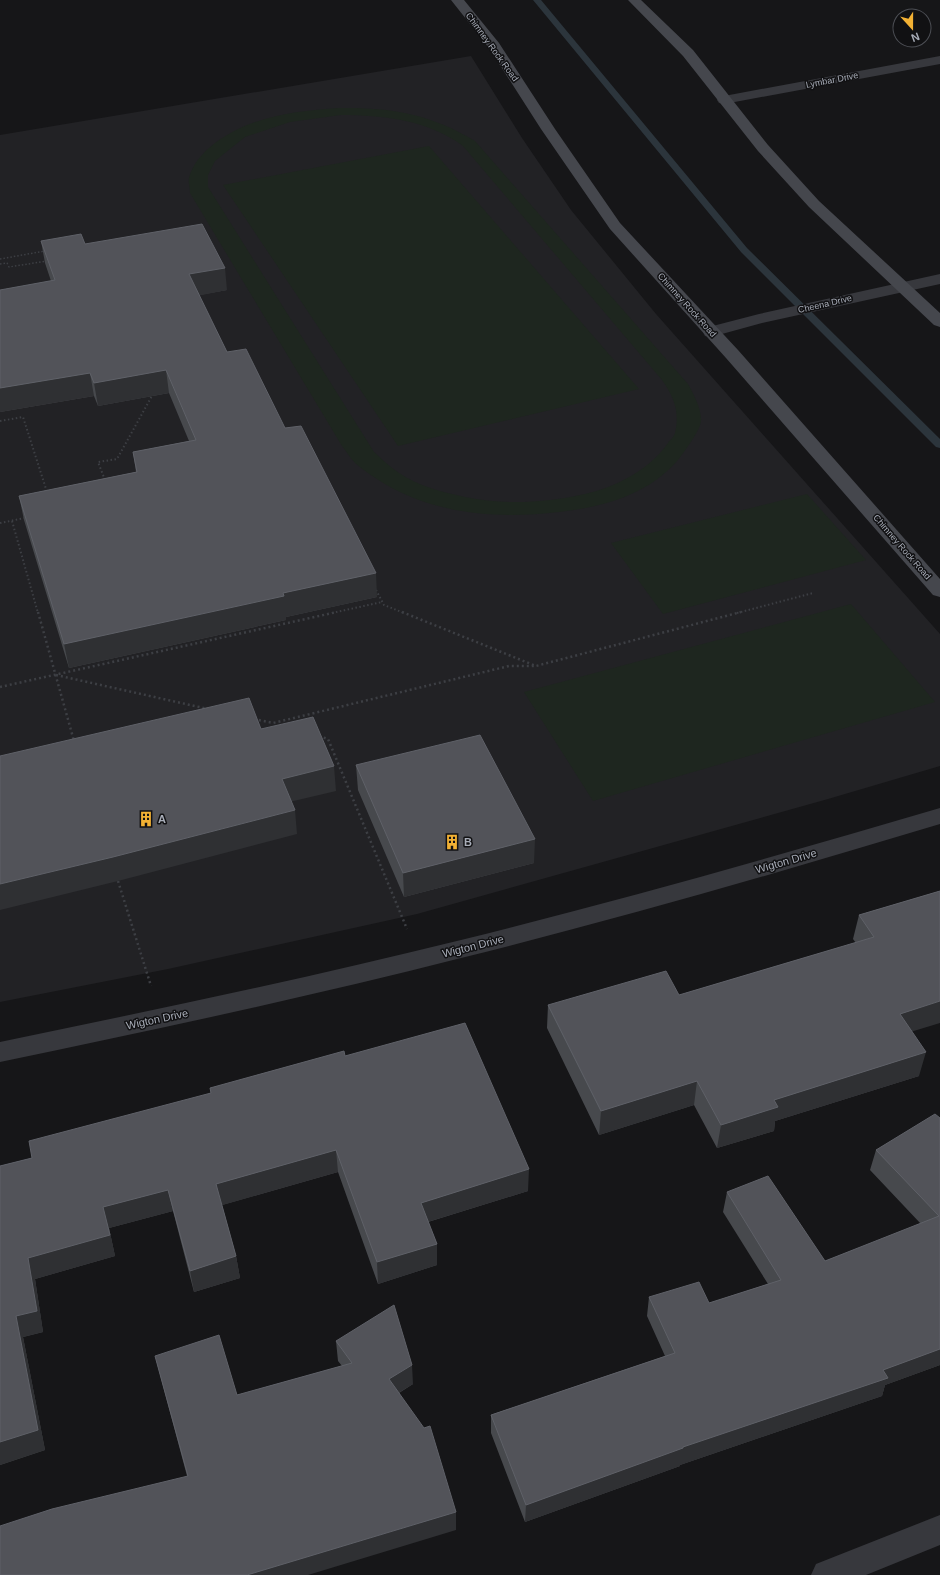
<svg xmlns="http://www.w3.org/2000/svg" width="940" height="1575" viewBox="0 0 940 1575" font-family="Arial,sans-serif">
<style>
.built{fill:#222225}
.green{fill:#1e261f;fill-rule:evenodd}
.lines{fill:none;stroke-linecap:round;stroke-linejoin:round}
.stream{fill:#2c353c;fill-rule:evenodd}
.path-far2{stroke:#3d3f44;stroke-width:1.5;stroke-dasharray:1.5 2;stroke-linecap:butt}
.path-far1{stroke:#3d3f44;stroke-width:2;stroke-dasharray:1.5 2.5;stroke-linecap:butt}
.path{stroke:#3d3f44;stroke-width:2.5;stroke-dasharray:2 3;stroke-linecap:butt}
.street{fill:#37383d;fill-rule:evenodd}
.secondary{fill:#45474d;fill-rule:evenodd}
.wall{fill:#47494d}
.shaded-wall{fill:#2f3033}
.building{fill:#525359;stroke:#5f6168}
.labels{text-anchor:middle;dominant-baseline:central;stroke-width:3;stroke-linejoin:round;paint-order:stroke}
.far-street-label{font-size:9px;fill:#a8adb8;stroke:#111113}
.poi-label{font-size:11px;font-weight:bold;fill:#a8adb8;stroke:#111113;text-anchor:start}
.street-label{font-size:11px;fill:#a8adb8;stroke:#111113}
</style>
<rect width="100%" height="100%" fill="#161618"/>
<path class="built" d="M471,56L522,138L571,210L656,314L940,634V766L828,799L417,914L168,969L0,1002V135Z"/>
<path class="green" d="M339,108C390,107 431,114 475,141L688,384C693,393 702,410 701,421C700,431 684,452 678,460C648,495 603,507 559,512C499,519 438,515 385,484C375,478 364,471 355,463C350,458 347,452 342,446L190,193C190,188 188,182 189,178C192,166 200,156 209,148C245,117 293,111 339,108ZM341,115C383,115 428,120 463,146L662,380C674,397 680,412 675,433C674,437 670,440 668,443C649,470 616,487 585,494C546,503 503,505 465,497C442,492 418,486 399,473C390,467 382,459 374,452L208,187V175L215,161L245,137L290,122Z
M429,146L639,389L398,446L223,185Z
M807,494L866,560L663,614L611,543Z
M851,604L935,702L593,801L524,692Z"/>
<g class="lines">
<path class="stream" d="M533,0H541L747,248L940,439V448L936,447L741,252Z"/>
<path class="path-far2" d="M0,259L45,251
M0,264L7,263L9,267L47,261"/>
<path class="path-far1" d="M0,421L23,417L47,492
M105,480L98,462L117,459L153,394
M12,521L38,613
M0,523L25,518
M376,590L384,605L404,613
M332,613L382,602
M737,613L813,593"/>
<path class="path" d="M38,612L74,741
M402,612L536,666L741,612
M56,675L208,709
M0,687L337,612
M254,719L273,723L509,666H534
M319,736L328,739L407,929
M118,881L151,986"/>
<path class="street" d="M940,56V64L724,104L719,103L717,100L719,97L724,96Z
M940,274V284L762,323L711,337L705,336L703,332L705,328L759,314Z
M940,808V824C781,872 622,918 461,958C308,997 154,1030 0,1062V1042C154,1010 308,978 461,940C622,900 781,855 940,808Z
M940,1515V1545L866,1575H811L816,1564Z"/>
<path class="secondary" d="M451,0H464L499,43L555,129L620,223L738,350L940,579V597L933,595L726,358L610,229L541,129L489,48Z
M628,0H641L693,50L768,145L819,201L940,313V327L934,325L809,207L758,151L683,56Z"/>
</g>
<path class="wall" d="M41,241L85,244L227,290L199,295L227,352L285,428L377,597L286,617V620L69,668L24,520L19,496L136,472L133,452L189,441L169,393L98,406L94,396L0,412V290L51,281L45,263Z
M356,765L534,863L404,897L358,790Z
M940,891L912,1032L919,1076L775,1121L774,1131L717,1148L694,1105L599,1135L547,1028L548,1005L679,995L856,943L853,939L859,915Z
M345,1056L528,1191L428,1222L437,1244V1265L378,1284L338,1172L222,1205L236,1256L240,1278L194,1292L173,1211L109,1228L115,1256L35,1279L43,1332L23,1337L45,1450L0,1465V1166L32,1158L211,1094L210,1088Z
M940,1118V1365L885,1385L882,1396L680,1465V1466L525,1522L491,1433V1415L665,1356L647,1316L649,1297L709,1303L768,1284L723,1212L727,1192L825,1261L921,1224L870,1170L876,1150Z
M336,1341L413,1384L399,1393L456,1530L187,1476L155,1356L237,1395L342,1366L338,1361Z"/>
<path class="shaded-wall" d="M225,268L227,290L192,297L189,274Z
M166,370L169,393L98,406L94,383Z
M90,373L94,396L0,412V388Z
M376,573L377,597L286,617V620L69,668L64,644L283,593Z
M334,766L336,791L285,803L282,779Z
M295,810L297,834L118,881L0,910V884Z
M535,839L534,863L404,897L403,873Z
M940,1001V1023L894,1037L900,1014Z
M926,1052L919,1076L775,1121L774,1131L717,1148L721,1125L774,1100Z
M697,1081L694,1105L599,1135L601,1111Z
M336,1150L338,1172L219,1206L216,1184Z
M529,1169L528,1191L421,1224V1203Z
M168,1190L173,1211L109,1228L115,1256L35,1279L43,1332L23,1337L45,1450L0,1465V1442L16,1316L28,1258L103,1207Z
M437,1244V1265L378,1284L377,1262Z
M236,1256L240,1278L194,1292L190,1271Z
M940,1349V1365L885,1385L882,1396L680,1465V1466L525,1522L526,1505L683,1447L883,1370Z
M412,1365L413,1384L390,1398L389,1379Z
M456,1512V1530L308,1575H247Z"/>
<path class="building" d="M202,224L225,268L189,274L227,352L246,349L285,428L301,426L376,573L283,593L284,596L64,644L19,496L137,472L133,452L196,440L166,370L94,383L90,373L0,388V290L55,280L41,241L81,234L85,244Z
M249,698L261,729L313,717L334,766L282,779L295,810L113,857L0,884V756Z
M480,735L535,839L403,873L356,765Z
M940,891V1001L900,1014L926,1052L774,1100L778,1107L721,1125L697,1081L601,1111L548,1005L666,971L679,995L874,937L859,915Z
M465,1023L529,1169L421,1203L437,1244L377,1262L336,1150L216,1184L236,1256L190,1271L168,1190L103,1207L110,1235L28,1258L37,1311L16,1316L38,1430L0,1442V1166L32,1158L29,1141L211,1093L210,1088L344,1051L345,1056Z
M935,1114L940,1118V1349L883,1370L888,1378L683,1447V1448L526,1505L491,1415L675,1353L649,1297L699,1282L709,1303L781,1280L727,1192L768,1176L825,1261L939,1216L876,1150Z
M394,1305L412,1365L389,1379L424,1428L430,1426L456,1512L247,1575H0V1526L52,1509L188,1476L155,1356L219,1335L237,1395L352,1363L336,1341Z"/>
<defs>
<symbol id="building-bare" viewBox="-9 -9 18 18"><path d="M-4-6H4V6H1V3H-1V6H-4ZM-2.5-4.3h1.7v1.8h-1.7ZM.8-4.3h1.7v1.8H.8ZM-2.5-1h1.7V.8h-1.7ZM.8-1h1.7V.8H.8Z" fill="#f2b134" stroke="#111113" stroke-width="2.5" paint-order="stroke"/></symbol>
</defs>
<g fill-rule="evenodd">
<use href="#building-bare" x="135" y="808" width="22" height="22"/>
<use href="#building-bare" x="441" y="831" width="22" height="22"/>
</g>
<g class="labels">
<g class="far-street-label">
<text transform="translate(492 47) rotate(54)">Chimney Rock Road</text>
<text transform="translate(832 80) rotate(-11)">Lymbar Drive</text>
<text transform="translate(825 304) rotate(-13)">Cheena Drive</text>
<text transform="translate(687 305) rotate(48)">Chimney Rock Road</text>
<text transform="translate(902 547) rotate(49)">Chimney Rock Road</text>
</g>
<g class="poi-label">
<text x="158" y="819">A</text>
<text x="464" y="842">B</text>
</g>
<g class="street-label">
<text transform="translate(786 861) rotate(-16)">Wigton Drive</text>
<text transform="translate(473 946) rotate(-14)">Wigton Drive</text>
<text transform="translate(157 1019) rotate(-12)">Wigton Drive</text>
</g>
</g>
<g transform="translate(912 28) rotate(159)"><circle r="19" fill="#111113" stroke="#4d4f55"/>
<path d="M0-3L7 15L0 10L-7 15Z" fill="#f2b134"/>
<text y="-6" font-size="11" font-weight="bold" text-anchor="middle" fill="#a8adb8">N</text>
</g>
</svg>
